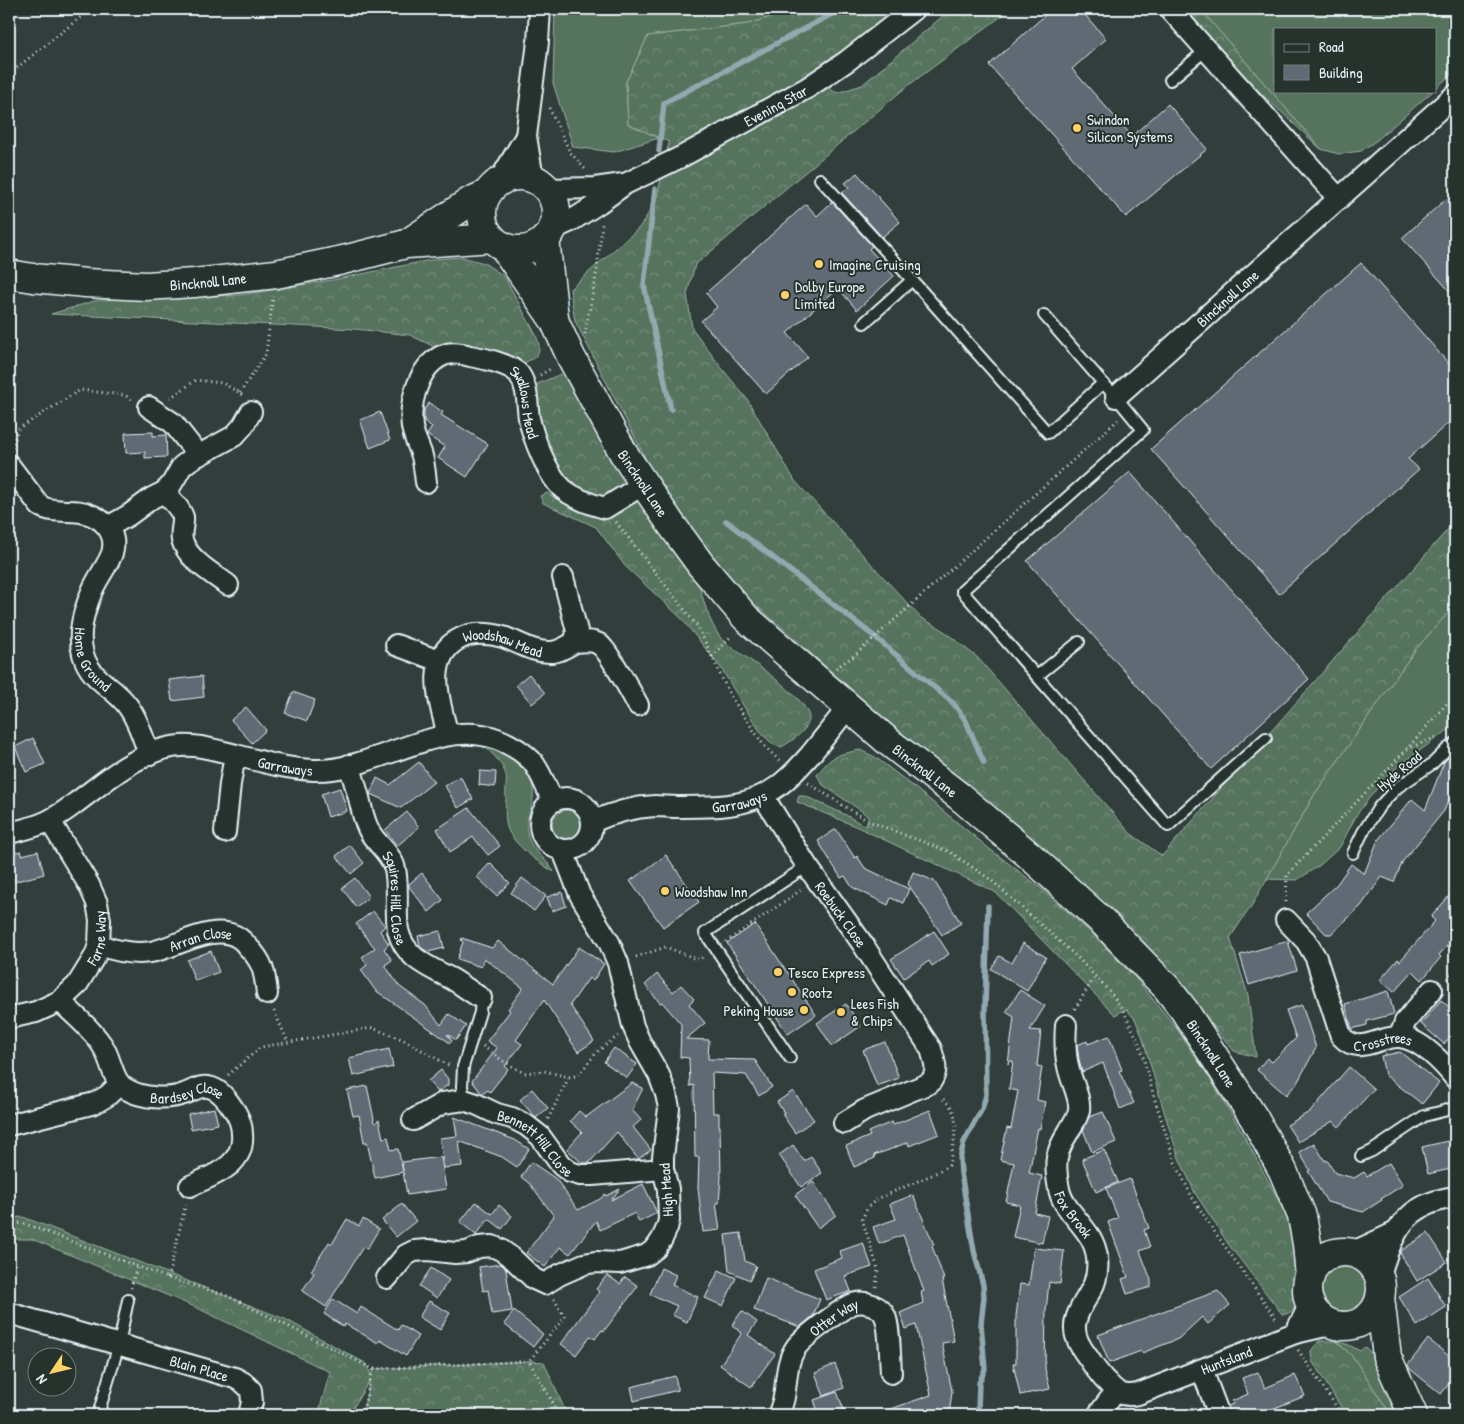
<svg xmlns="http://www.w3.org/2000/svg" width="1464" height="1424" viewBox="0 0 1464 1424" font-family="'Patrick Hand',sans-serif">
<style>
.grass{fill:#54735d;stroke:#9eb2aa}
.forest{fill:url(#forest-crowns);stroke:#9eb2aa}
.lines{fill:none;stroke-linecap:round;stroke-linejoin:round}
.stream{stroke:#93a8af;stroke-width:5.5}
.building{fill:#5e6a74;stroke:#e8f1f8}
.lane-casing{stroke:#e8f1f8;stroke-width:14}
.street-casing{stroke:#e8f1f8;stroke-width:24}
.secondary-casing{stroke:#e8f1f8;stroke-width:31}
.path{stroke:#e8f1f8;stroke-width:3;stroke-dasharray:1 4;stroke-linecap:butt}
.lane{stroke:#26332d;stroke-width:10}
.street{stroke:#26332d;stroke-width:20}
.secondary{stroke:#26332d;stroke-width:28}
.poi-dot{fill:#ffd166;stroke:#26332d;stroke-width:2}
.labels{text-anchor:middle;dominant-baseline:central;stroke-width:4;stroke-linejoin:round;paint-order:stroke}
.street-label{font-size:15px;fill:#e8f1f8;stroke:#26332d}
.poi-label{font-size:15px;fill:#e8f1f8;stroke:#26332d;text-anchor:start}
</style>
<defs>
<pattern id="forest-crowns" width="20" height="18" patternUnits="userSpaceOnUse" patternTransform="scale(1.25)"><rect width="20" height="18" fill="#54735d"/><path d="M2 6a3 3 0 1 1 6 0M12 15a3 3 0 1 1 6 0" fill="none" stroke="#758e7d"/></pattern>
</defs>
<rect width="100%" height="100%" fill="#313e3b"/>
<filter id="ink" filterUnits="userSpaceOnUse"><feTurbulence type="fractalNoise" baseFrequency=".02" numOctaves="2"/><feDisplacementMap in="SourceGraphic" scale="10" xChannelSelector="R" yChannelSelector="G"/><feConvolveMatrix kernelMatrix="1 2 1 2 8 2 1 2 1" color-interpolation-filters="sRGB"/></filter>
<g filter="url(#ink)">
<path class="grass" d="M555,9H797L748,24L648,36L626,82L628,123L659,138L614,152L573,147L553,83Z
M1200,9H1455V71L1435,89V29H1275V91H1433L1377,140L1361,151L1339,154L1321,149Z
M1455,605V725L1396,768L1373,793L1357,814L1340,847L1320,865L1297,880L1266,879L1314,795L1415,650Z
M477,740C487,744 509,751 516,757C527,767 535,782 533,798C532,809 525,820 527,831C529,850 546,857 554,872C539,863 512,844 507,827C504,817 506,806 506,796C505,788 508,779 505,772C500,759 487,749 477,740Z
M552 825a15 15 0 1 1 30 0a15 15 0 1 1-30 0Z
M1320 1287a24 24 0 1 1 48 0a24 24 0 1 1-48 0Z
M1336,1341L1349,1345L1360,1351L1365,1347L1367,1349L1376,1360L1402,1415H1391L1353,1357Z"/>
<path class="forest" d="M797,9H897L865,37L812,79L837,93L862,85L951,9H1011L905,88L695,265L687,294L692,328L720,366L747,399L795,481L921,618L940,628L978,658L1130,833L1162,856L1455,521V605L1415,650L1314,795L1252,905L1230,938L1248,995L1256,1057L1234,1051L1145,943L929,761L784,629L714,570L654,475L575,321L570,289L639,228L656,202L669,142L628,124L626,82L648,36L748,24Z
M1186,9H1200L1321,149L1250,83Z
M462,257L484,263L504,276L536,335C543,353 538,358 520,364L439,349L410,335L355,329L51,314L98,300L241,295L332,280L436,259Z
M561,374L573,386L697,577C703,599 708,621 722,640C740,654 806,695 809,717C811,728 790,743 781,747L774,745L762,734L746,710L721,668L681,618L625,566L596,527L543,503L540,496L547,493L563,503L572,506L579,490C573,484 566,479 562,473C546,451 537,413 530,387Z
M860,750L875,757L909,783L991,850L1042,889L1098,939L1137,980L1175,1026L1209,1077L1241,1130L1278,1199L1295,1234L1304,1279L1299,1299L1294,1309L1287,1314H1282L1229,1245L1195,1193L1179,1158L1166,1118L1142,1036L1135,1019L1126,1009L1115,1015L995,892L855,826L797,802L799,796H805L846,815L863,825L868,824V817L863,812L823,785L817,775C832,755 836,755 860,750Z
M23,1217L285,1319L367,1364L371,1376L373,1369L529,1361L544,1362L567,1415H362L370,1379L353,1408L351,1415H318L330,1372L195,1307L32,1239H9V1218Z
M1319,1341H1336L1353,1357L1391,1415H1346L1312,1361L1311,1351Z"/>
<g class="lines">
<path class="stream" d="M659,151L664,103L832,14L838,9
M655,189L644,285L671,410
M726,521L875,637L954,704L966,721L984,763
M976,1415L978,1410L979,1383L985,1369L981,1324L984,1297L983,1285L974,1251L961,1173L960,1159L964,1142L982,1109L986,1095L985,1008L988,906"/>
</g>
<path class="building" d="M1052,9H1080L1106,39L1072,69L1132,136L1168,104L1207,149L1126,217L989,65Z
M857,173L900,222L882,237L842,193L849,187L845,183Z
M1455,191V297L1402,238Z
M832,202L872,246L869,249L894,276L857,310L838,288L787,333L808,357L766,394L701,321L717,307L706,293L806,204L817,216Z
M1361,263L1455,371V417L1408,459L1419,469L1279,594L1151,449Z
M429,403L443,412L441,415L488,444L467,477L438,458L445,447L427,435L432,427L424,421V410Z
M380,412L390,440L370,448L360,420Z
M153,432V436L166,435L167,457L145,458V452L126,453L125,433Z
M1130,472L1309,679L1211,769L1027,561Z
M529,674L545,693L532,704L516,685Z
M202,676L204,697L172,701L169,680Z
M293,692L315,700L307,721L285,713Z
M246,707L266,730L252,743L231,720Z
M33,738L45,764L26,772L15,747Z
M1455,751V784L1444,811L1403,861L1394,882L1382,877L1361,906L1331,934H1326L1306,913L1337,884L1351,864L1364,874L1378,840L1412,799L1425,810L1444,762Z
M419,762L434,782L401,808L370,794L377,778L390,785Z
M480,771L496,772L495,787L479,785Z
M460,776L473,799L458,808L445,786Z
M340,788L347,811L328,817L321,794Z
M469,808L500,846L488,855L473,837L450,852L437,829Z
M407,812L419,827L397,846L385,830Z
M836,829L855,858L857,856L865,868L909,889L903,903L891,898L888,905L852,887L845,876L841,878L818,841Z
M350,845L364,863L351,874L336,856Z
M21,851L22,855L38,851L44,874L9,883V854Z
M666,855L699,902L663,927L630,881Z
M490,863L510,883L497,896L477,877Z
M913,872L934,881L961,923L942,935L908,884Z
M422,873L443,900L429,912L409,887V884Z
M355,878L369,897L356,907L342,888Z
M522,878L546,896L534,911L511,893Z
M1455,889V937L1439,955L1441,957L1422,980L1413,971L1394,992L1380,980L1398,959L1400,961L1435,921L1431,917Z
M562,892L566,906L552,911L547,897Z
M373,911L385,926L380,931L389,944L384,949L392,960L385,965L399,986L425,1005L441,1025L449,1014L466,1026L456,1040L447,1034L452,1041L450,1043L375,990L361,970L367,965L362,957L375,948L356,924Z
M755,924L816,1015L788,1034L727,943Z
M440,931L444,948L428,952L420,947L418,936Z
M934,931L949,954L932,966L929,961L904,978L891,959Z
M462,938L492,948L498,941L553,984L579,947L604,964L593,981L589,978L570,1005L594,1041L578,1052L544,1000L516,1040L522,1044L505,1066L508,1069L490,1092L488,1090L482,1094L472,1081L497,1048L487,1041L510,1011L508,1009L523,988L484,958L481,967L457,959L463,942L461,940Z
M1288,941L1297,970L1249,985L1240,955Z
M1023,943L1046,957L1027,991L991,969L999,956L1012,963Z
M211,951L219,972L195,981L187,960Z
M657,974L673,992L681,985L694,999L689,1004L705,1023L686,1039L709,1040L708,1059L755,1060L772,1087L759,1096L746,1075L712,1073L713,1113H719V1126H720L721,1177L719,1203H716L720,1230L703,1232L698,1188L699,1157H695L694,1085L690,1086L689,1058L680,1057L681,1024L662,1002L660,1003L645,985Z
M1020,990L1045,1006L1030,1030L1041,1031L1037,1066L1042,1067L1037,1100L1045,1102L1040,1129L1038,1128L1029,1173L1042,1176L1035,1213L1048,1216L1042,1243L1013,1237L1020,1205L1006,1202L1014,1163L1000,1160L1007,1128L1011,1129L1018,1091L1009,1089L1013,1061H1010L1008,1064L1014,1017L1006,1012Z
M1388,991L1394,1014L1367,1021V1025L1352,1029L1345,1004Z
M1441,1000L1455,1012V1031L1444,1044L1421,1024Z
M846,1004L861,1026L832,1046L817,1023Z
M1302,1005L1316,1048L1297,1083L1286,1095L1257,1070L1267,1058L1272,1062L1296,1038L1286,1010Z
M1109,1036L1122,1070L1119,1071L1134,1103L1120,1109L1103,1063L1082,1072L1079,1059L1077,1045L1087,1041L1088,1044Z
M885,1042L899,1078L877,1086L863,1050Z
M614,1048L637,1064L627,1078L604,1062Z
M389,1049L393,1067L353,1076L349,1058Z
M1400,1052L1439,1083L1422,1104L1385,1075L1381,1056Z
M1349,1067L1374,1089L1339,1127L1333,1121L1298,1142L1287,1125L1311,1111Z
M441,1070L448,1079V1085L438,1092L428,1081Z
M632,1083L643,1088L632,1110L641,1120L633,1127L651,1150L638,1159L617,1132L589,1163H582L567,1149L582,1132L570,1121L579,1111L586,1117Z
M367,1086L374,1119L373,1121L375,1123L379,1120L383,1138L388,1137L391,1150L398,1149L403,1171L402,1162L441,1157L446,1189L407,1195L403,1172L375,1178L367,1142H364L359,1115L353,1116L347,1090Z
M532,1089L548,1108L536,1118L520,1100Z
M793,1091L814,1120L795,1133L782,1114L784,1113L777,1102Z
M214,1108L218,1124L191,1129L188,1114Z
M930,1110L939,1134L909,1146L908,1142L889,1150L874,1155L875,1158L854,1167L846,1146L870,1136L868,1132L892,1122L893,1125Z
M1103,1112L1116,1142L1092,1152L1083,1130L1089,1117Z
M454,1117L515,1140L529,1149L517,1167L502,1157L459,1141L462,1166L444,1168L440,1138L457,1136Z
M1452,1140L1455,1155V1168L1428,1174L1422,1147Z
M1314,1143L1325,1161L1327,1160L1335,1173L1354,1178L1364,1172L1367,1176L1389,1163L1403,1185L1381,1199L1382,1200L1363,1212L1327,1202L1308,1171L1310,1170L1299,1152Z
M793,1145L804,1161L811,1157L822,1173L801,1187L779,1155Z
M1104,1150L1118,1182L1096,1192L1082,1159Z
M531,1162L556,1179L578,1210L600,1199L605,1194L606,1196L620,1189L611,1200L643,1184L657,1213L639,1222L635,1213L600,1230L596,1221L570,1254L560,1247L545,1267L526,1253L554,1216L530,1184L521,1177Z
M1130,1179L1149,1228L1144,1230L1150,1247L1140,1251L1151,1280V1287L1127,1294L1122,1279L1128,1277L1108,1222L1118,1218L1106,1188Z
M813,1182L836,1215L818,1228L795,1195Z
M913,1195L934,1245L932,1246L944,1279H942L954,1341L942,1343L952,1391L949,1415L924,1411L925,1415H880L879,1413L931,1395L916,1325L906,1329L900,1313L923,1303L921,1292L924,1291L903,1235L879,1244L873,1227L896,1219L890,1204Z
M476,1202L492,1214L499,1205L512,1216L502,1229L489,1219L476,1235L460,1222Z
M402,1204L416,1221L396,1237L382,1220Z
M347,1219L359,1226L363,1219L379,1229L367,1249L363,1247L326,1307L302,1291L314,1273L311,1271L329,1242L332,1244Z
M741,1233L745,1261L756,1266L750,1280L729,1271L725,1235Z
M1428,1233L1447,1262L1417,1281L1400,1253L1402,1250Z
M863,1243L872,1267L845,1276L851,1291L826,1300L814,1269L842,1258L840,1251Z
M1034,1248L1064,1251L1060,1284L1049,1282L1046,1311L1045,1369L1050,1389L1020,1395L1013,1363H1016V1316L1020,1284L1029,1285Z
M501,1264L506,1269L512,1311L492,1314L488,1290L483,1291L479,1267Z
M431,1268L449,1280L437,1298L419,1286Z
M661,1268L676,1275L672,1285L698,1297L687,1322L672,1315L677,1306L650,1294Z
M719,1270L736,1278L723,1306L705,1298Z
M607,1275L620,1284L625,1277L638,1286L604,1331L602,1330L595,1339L590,1336L576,1355L561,1344L599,1292L596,1289Z
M766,1278L820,1299L813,1316L800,1327L754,1310Z
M1428,1278L1446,1307L1417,1326L1399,1297Z
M1218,1291L1230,1305L1208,1324L1202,1317L1178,1339L1142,1353L1141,1351L1109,1363L1098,1335Z
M333,1299L357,1314L361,1307L398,1330L401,1325L418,1336L406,1356L380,1340L378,1343L345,1324L344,1327L324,1314Z
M429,1301L450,1313L440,1330L419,1317Z
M514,1311L543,1334L533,1347L504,1324Z
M742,1311L757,1322L748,1335L775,1354L751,1387L720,1365L742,1333L732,1325Z
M1428,1339L1455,1361V1376L1441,1394L1410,1369L1408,1365Z
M835,1364L844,1388L824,1396L815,1373Z
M1258,1372L1265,1388L1295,1375L1305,1396L1257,1415H1231L1228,1406L1233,1404L1232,1401L1248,1394L1242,1378Z
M675,1376L678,1390L634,1401L631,1387Z
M837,1392L846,1415H819L814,1400Z"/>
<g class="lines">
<defs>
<path id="lane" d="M1170,80L1206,50
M820,179L912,280
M1044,315L1103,383
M864,323L912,280L1048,433L1103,383L1116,397L1143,430L962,591L1168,826L1266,738
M1037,676L1079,642
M1353,853L1363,832L1379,807L1389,796L1398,787L1432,764L1447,749L1455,743
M790,1058L705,933L807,866
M464,1100L462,1086L463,1067L480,1012L481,998
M1361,1156L1372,1151L1424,1116L1455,1108
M98,1415L119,1344L128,1300"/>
<g id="street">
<path d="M1170,9L1339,199"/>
<path d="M533,179L526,136L538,42L540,9"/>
<path d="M498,183L526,136"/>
<path d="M547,189L595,188L623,184"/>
<path id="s1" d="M553,229L571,221L599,203L625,184L683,156L807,88L847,61L914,9"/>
<path id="s2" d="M1116,397L1455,95"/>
<path d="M149,407L173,423L198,455"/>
<path id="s3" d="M9,465L40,506C56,515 75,507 91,515C109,522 119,540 110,558C105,569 97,579 92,591C84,611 77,633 83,654C90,680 113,686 127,705C138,719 143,738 149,754"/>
<path id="s4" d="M426,482C425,473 424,464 422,456C419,446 414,438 412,427C409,402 419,362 447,354C455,352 463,354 470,356C483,358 510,364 519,374C528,387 527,404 529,418C533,438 548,476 563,489C575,499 590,504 605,508L644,484"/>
<path d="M164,492C170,499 180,507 183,517C184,524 180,532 182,540C188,560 212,573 228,585"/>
<path d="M108,527L129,515L152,498L164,492L171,485L182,466L190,460L234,436L243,426L251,412"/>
<path d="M563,577L577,631L575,642C583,641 592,640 599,644C608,650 632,694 638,705"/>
<path d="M396,645L439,661"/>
<path id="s5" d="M448,735C440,704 423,656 461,638C473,632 490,633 503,637C518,642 534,653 551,652C559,652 568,646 575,642"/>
<path id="s6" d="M349,765C353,776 356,787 359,798C362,810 364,823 371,834C378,845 392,855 395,869C399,887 395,910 398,930C404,958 429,967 452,979C462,985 471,992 481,998"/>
<path id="s7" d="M763,796L807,866L862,943L931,1049C935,1064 939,1070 930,1083L865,1110L844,1123"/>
<circle cx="566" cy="824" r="26"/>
<path id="s8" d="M592,822C612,813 633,807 655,806C663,806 670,807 678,807C697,806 717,808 735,804C770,798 788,780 810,755C823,739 836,723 848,707"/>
<path d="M225,832L230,784L235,755"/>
<path id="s9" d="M9,833C22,830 36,827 48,821C58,816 68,809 77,802C104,782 130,759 163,749C189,741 211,749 236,755C262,762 288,769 314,770C374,772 437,717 497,739C510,744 522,751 532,761C541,772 546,788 553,801"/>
<path id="s10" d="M1286,920L1306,941L1316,958L1341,1036C1360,1057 1379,1035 1400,1037C1420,1039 1443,1063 1455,1078"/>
<path id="s11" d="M99,945C116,951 133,955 151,952C175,948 215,921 239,938C242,940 245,943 247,946C263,961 265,973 267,994"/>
<path id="s12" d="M60,1001C74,1015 91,1028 102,1045C110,1056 111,1072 119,1083C121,1086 125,1088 128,1090C142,1098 168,1100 184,1094C193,1091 201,1084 212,1088C223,1092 230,1104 236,1113C240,1120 242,1126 242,1134C245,1166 213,1175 190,1186"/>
<path id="s13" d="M9,1018L36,1012L60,1001L77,985L95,956L99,945L100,920L97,903L89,885L50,821"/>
<path id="s14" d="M1066,1025C1065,1039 1065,1053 1068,1066C1070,1079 1081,1098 1079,1110C1078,1117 1072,1125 1069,1131C1055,1153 1054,1163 1059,1189C1063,1213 1095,1229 1097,1258C1098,1266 1097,1276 1094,1284C1088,1298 1074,1313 1075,1329C1075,1339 1081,1348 1087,1356C1092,1364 1097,1371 1103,1378C1115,1390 1119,1398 1138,1394L1295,1333L1334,1324"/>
<path d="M1400,1037L1405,1022L1432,990"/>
<path id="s15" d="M413,1120L443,1103L464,1100L476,1104L497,1114L512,1118L526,1125L540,1136L561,1165L570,1172L580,1175H592L663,1169"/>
<path d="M9,1125L95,1103L107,1096L120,1084"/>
<path d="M1351,1253L1396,1232"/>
<path d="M387,1278L406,1255L414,1251L428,1250L455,1253L467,1252L479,1247L492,1246L501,1250L511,1257L534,1279L545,1284L559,1275L584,1264L595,1262L620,1263L647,1255L656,1248L662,1239L667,1228L669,1220L668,1189L663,1169V1157L669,1108L666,1094L659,1075L640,1042L633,1026L618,963L609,942L580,895L563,851"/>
<path d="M1379,1278C1393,1233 1403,1204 1455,1197"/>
<path id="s16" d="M9,1313L235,1378L244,1383L251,1390L252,1402L249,1415"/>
<path d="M1295,1333L1305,1314L1309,1300"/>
<path d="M1202,1370L1219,1415"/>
<path id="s17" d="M779,1415C780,1409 783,1403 784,1397C787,1380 786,1360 797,1346C804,1337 845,1305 856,1303C866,1301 881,1306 885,1316C890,1327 890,1359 891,1373"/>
<path d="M1098,1415L1116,1391"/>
</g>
<g id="secondary">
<circle cx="519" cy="213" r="37"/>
<path d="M545,239L554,317"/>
<path d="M408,243L471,201L487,194"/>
<path id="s18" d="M503,246L554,320L571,357L624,454L644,484L671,524L701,565L746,618L890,743L959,796L1029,855L1103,922L1167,988L1184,1010L1254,1118L1283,1171L1302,1216L1307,1244L1310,1277"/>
<path id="s19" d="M9,274L33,278L86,283L146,286L194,283L276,274L343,260L406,244L492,238"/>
<circle cx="1344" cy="1289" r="37"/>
<path d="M1380,1297L1387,1357L1413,1415"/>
</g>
</defs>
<use href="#lane" class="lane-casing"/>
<use href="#street" class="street-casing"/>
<use href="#secondary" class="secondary-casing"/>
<path class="path" d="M9,74L91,9
M549,108L570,152L585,169
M585,334L597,270L602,224
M540,375L552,368
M240,393L266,354L273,296
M170,398L196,380L222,383L240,393L243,397
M12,448L18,429L80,390L124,395L132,399
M616,522L698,627L731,697L765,747L780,761
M712,657L732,635
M836,668L855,655L1118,420
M1407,749L1439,736
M808,783L868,821L950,852L991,880L1078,958L1111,993L1123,1010L1140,1045L1154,1097L1175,1162L1192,1197L1214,1231L1277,1320
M1286,902L1287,875L1407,749L1449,701L1455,690
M726,942L801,890
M636,957L666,947L699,960L704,956
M1448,979L1455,970
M1075,1009L1095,976
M274,1011L288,1042
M483,1046L503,1061L524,1073L544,1071L569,1077L575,1076L581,1073L587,1064L599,1050L618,1036
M228,1075L261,1047L372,1028L402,1039L450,1066
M548,1119L569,1077
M9,1223H23L168,1278L226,1295L373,1369L529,1361
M168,1278L186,1203
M876,1287L878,1269L862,1219L868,1207L877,1199L934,1174L949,1165C952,1149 960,1124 952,1109C950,1105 945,1101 941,1097
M131,1288L137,1266
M554,1299L565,1317L529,1361L553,1403L556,1415
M1298,1350L1342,1415
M362,1415L373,1369"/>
<use href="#lane" class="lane"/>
<use href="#street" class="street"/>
<use href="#secondary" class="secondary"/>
</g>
</g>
<g class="poi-dot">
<circle cx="1077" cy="128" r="5"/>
<circle cx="819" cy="264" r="5"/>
<circle cx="785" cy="295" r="5"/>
<circle cx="665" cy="891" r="5"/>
<circle cx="778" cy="972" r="5"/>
<circle cx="792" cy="992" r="5"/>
<circle cx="804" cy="1010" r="5"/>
<circle cx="841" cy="1012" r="5"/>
</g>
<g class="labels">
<g class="street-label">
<text stroke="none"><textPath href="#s1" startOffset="255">Evening Star</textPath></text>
<text stroke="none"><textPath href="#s19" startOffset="200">Bincknoll Lane</textPath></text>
<text stroke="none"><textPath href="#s2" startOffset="149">Bincknoll Lane</textPath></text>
<text stroke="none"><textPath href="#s4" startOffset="249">Swallows Mead</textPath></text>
<text stroke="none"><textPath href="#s18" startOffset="276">Bincknoll Lane</textPath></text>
<text stroke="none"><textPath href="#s5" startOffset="151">Woodshaw Mead</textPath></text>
<text stroke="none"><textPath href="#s3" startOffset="268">Home Ground</textPath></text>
<text stroke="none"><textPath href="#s9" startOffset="302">Garraways</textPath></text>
<text stroke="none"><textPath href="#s18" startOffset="681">Bincknoll Lane</textPath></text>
<text transform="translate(1399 771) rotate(-40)">Hyde Road</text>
<text stroke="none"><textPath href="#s8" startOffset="150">Garraways</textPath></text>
<text stroke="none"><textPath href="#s6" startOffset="144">Squires Hill Close</textPath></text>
<text stroke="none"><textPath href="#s7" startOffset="142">Roebuck Close</textPath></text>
<text stroke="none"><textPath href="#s13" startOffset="130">Farne Way</textPath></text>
<text stroke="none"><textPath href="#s11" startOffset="105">Arran Close</textPath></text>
<text stroke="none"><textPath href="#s10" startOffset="176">Crosstrees</textPath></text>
<text stroke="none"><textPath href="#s18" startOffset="1086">Bincknoll Lane</textPath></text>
<text stroke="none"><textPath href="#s12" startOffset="176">Bardsey Close</textPath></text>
<text stroke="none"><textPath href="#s15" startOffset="141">Bennett Hill Close</textPath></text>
<text transform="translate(666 1190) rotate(-94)">High Mead</text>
<text stroke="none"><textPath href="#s14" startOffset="201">Fox Brook</textPath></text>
<text stroke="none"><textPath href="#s17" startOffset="119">Otter Way</textPath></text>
<text stroke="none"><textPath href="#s14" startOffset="520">Huntsland</textPath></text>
<text stroke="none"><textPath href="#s16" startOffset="198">Blain Place</textPath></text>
</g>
<g class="poi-label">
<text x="1087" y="119">Swindon<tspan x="1087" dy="17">Silicon Systems</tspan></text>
<text x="829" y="264">Imagine Cruising</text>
<text x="795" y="286">Dolby Europe<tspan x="795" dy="17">Limited</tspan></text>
<text x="675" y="891">Woodshaw Inn</text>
<text x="788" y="972">Tesco Express</text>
<text x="802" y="992">Rootz</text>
<text x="851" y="1003">Lees Fish<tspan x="851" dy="17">&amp; Chips</tspan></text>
<text x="794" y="1010" text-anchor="end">Peking House</text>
</g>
</g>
<rect width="1464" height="1424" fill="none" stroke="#26332d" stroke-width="30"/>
<rect x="15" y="15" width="1434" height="1394" fill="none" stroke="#e8f1f8" stroke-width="2" filter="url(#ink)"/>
<rect x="1274" y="28" width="162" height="65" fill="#26332d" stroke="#747f7e"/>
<rect x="1284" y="44" width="25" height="8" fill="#26332d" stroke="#747f7e"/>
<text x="1319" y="52" font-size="15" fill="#e8f1f8">Road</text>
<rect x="1284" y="65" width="25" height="15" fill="#5e6a74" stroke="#747f7e"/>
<text x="1319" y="78" font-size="15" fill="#e8f1f8">Building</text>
<g transform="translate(52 1372) rotate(235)"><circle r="24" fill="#26332d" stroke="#747f7e"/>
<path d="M0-4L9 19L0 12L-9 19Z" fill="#ffd166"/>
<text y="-8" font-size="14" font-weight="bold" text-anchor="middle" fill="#e8f1f8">N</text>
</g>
</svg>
